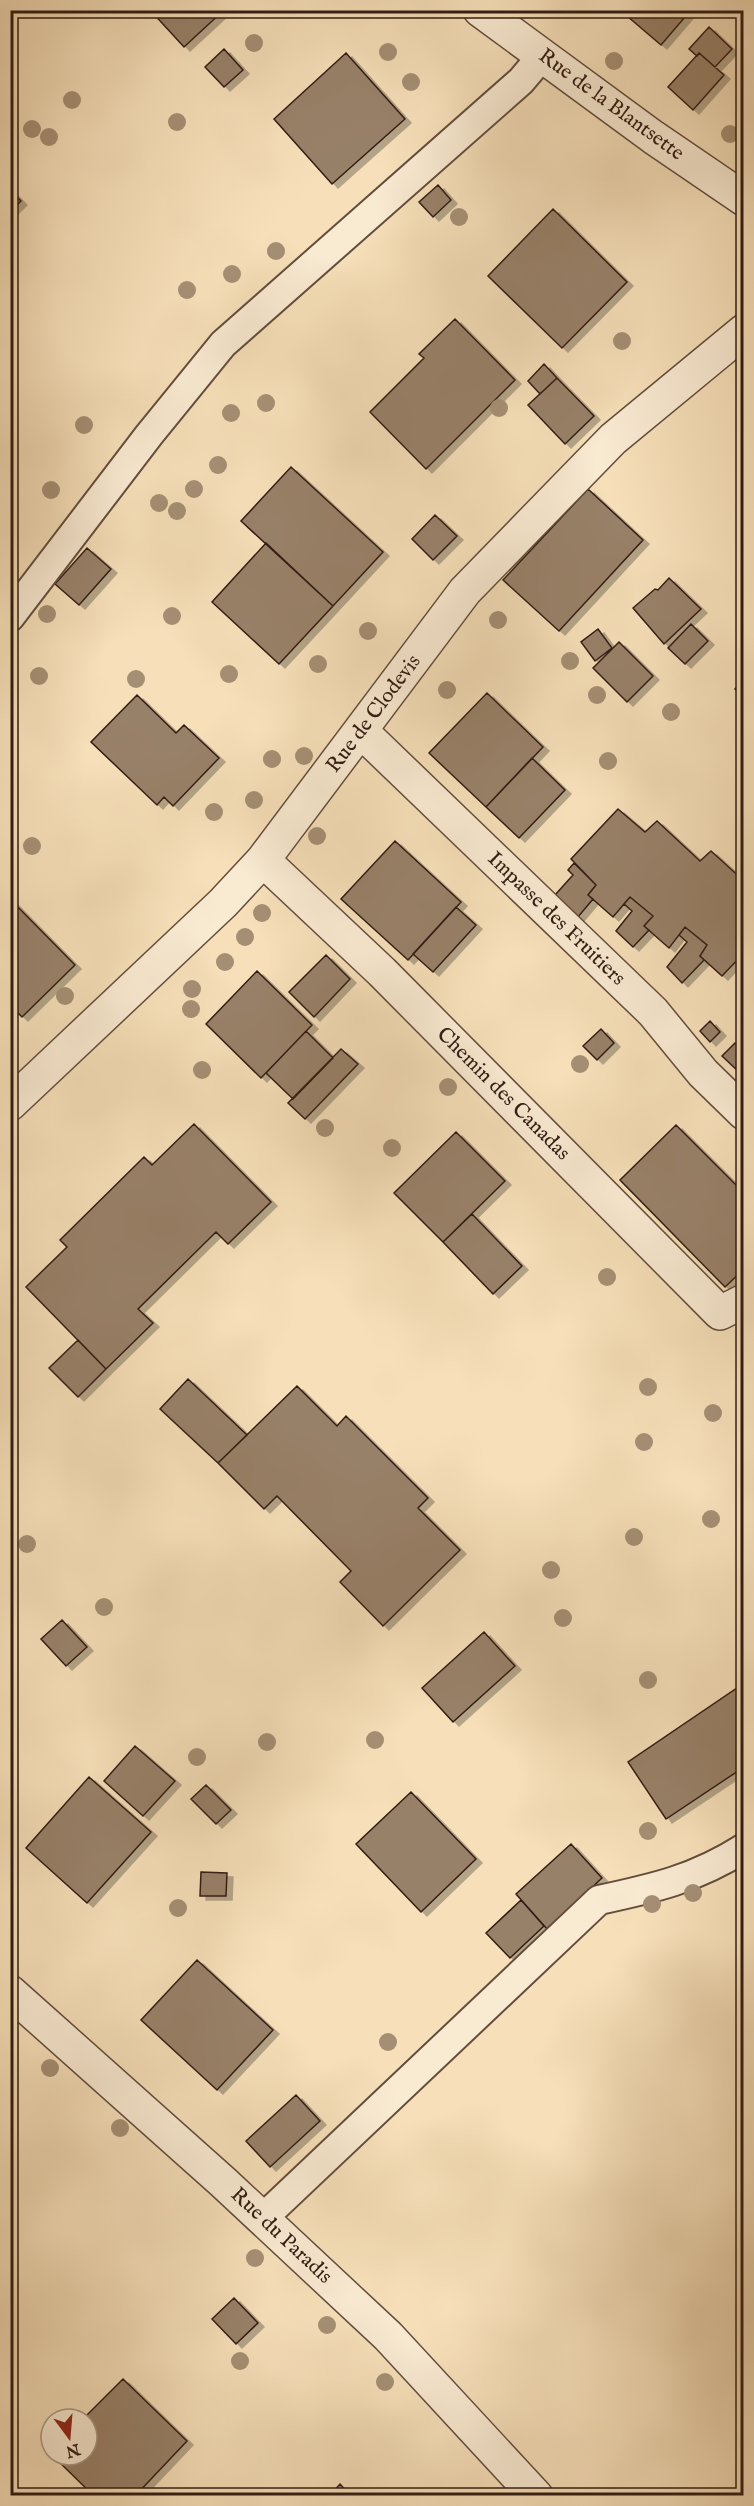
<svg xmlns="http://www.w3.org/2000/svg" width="754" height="2506" viewBox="0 0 754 2506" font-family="'IM FELL English',serif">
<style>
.building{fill:#988169;stroke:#321c13;stroke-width:1.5;filter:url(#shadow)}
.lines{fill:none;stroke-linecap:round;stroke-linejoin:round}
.lane-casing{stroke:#634d3c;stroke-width:32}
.street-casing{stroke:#634d3c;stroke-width:36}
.lane{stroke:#f9ead2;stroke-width:28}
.street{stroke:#f9ead2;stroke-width:33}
.tree{fill:#a58f74}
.labels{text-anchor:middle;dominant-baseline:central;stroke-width:6;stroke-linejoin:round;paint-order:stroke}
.street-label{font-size:21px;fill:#321c13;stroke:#f9ead2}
</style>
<defs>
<filter id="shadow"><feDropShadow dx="6" dy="4" stdDeviation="0" flood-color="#0004"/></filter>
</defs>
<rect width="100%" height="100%" fill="#f6dfb9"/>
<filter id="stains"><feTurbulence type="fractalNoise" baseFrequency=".00333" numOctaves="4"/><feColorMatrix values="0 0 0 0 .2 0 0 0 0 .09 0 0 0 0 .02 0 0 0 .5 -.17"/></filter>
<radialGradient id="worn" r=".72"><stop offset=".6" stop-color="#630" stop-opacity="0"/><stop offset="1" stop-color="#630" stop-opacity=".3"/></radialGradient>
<path class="building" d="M150,10H224L184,47Z
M620,10H691L661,45Z
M709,27L732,49L715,67L699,53L697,56L689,49Z
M224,49L243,70L224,87L205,67Z
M346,53L405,119L332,184L274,119Z
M699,53L724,75L693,110L668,87Z
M438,185L451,200L433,217L419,202Z
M10,190L21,201L10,212Z
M553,209L627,282L562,348L488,276Z
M455,319L515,380L426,469L370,412L424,358L419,354Z
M544,364L557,378L540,394L528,381Z
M557,378L594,416L565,444L528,405Z
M291,467L383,552L333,606L241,521Z
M588,489L643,540L559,631L503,580Z
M435,515L457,536L433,560L412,539Z
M266,543L333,606L279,664L212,602Z
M87,548L111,569L79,605L55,584Z
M669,578L701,609L664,644L633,608L655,589L658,590Z
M691,624L708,641L685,664L668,648Z
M598,629L612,648L595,661L581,642Z
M619,642L653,676L627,702L593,668Z
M744,679V697L735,689Z
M487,693L543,747L486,807L429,753Z
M137,695L176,733L184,725L219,758L173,806L164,797L157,805L91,742Z
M532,758L565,790L519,838L486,807Z
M618,809L645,832L657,821L700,861L711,851L744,881V953L722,976L700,956L707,945L685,927L669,948L644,926L653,916L630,897L613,917L588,895L596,885L571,859Z
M395,841L461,902L408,960L341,899Z
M574,863L596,885L588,895L593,899L578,917L555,895L573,875L568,870Z
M630,897L653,916L644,926L649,930L633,947L616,931L632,911L624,904Z
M11,900L75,965L22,1017L10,1005Z
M456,907L476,925L433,972L413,954Z
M685,927L707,945L700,956L704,960L682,983L667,967L687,942L679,935Z
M326,955L350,979L314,1017L289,992Z
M257,971L312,1025L261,1078L206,1024Z
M710,1021L720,1032L710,1042L700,1031Z
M601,1029L614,1043L597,1060L583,1046Z
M306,1031L333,1058L293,1099L266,1073Z
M735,1043L744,1051V1068L739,1072L722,1056Z
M341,1049L358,1064L305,1119L288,1103Z
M194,1124L271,1202L228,1244L216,1232L138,1309L153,1323L106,1369L26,1287L67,1247L60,1240L144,1157L152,1165Z
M676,1125L744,1193V1269L725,1287L620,1180Z
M456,1132L505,1181L443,1242L394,1193Z
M472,1214L522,1266L493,1294L443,1242Z
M78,1340L106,1369L78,1397L49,1368Z
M188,1379L247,1435L218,1463L160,1409Z
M297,1386L337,1426L346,1416L428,1498L418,1508L460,1550L383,1626L340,1582L351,1571L277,1496L264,1509L218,1463Z
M62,1620L87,1647L66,1666L41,1639Z
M484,1632L515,1666L453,1722L422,1688Z
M743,1684L744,1767L666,1819L628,1762Z
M135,1746L175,1781L143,1816L104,1781Z
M89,1777L151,1832L87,1903L26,1848Z
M206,1785L231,1810L216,1824L191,1799Z
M411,1792L476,1859L421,1912L356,1844Z
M571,1844L602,1878L547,1929L516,1894Z
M201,1872L227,1873L226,1896H200Z
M521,1900L544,1926L510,1958L486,1933Z
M197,1960L273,2030L217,2090L141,2020Z
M296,2095L320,2121L270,2167L246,2141Z
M234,2298L258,2323L236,2344L212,2319Z
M123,2379L187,2441L135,2496H94L52,2455H87V2419H83Z
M340,2484L351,2496H329Z"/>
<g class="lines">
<defs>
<path id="lane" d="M10,617L149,435L223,344L521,81L542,56
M262,2219L599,1900C655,1888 695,1879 744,1848"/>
<path id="street" d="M480,10L653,137L744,199
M361,731L653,1012L703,1073L744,1113
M263,860L382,972L720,1313L744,1301
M10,1104L223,903L263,860L465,591L613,439L744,331
M10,1992L223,2182L388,2336L536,2496"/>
</defs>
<use href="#lane" class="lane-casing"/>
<use href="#street" class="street-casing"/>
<use href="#lane" class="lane"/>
<use href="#street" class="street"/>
</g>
<g class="tree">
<circle cx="254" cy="43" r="9"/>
<circle cx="388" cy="52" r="9"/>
<circle cx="614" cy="61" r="9"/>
<circle cx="411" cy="82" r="9"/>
<circle cx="72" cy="100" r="9"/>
<circle cx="177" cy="122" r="9"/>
<circle cx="32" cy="129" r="9"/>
<circle cx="730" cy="134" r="9"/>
<circle cx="49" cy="137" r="9"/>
<circle cx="459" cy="217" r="9"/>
<circle cx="276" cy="251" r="9"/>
<circle cx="232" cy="274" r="9"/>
<circle cx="187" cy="290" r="9"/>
<circle cx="622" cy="341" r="9"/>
<circle cx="266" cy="403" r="9"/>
<circle cx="499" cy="408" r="9"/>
<circle cx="231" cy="413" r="9"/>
<circle cx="84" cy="425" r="9"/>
<circle cx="218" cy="465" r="9"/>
<circle cx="194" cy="489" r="9"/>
<circle cx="51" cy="490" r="9"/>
<circle cx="159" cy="503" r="9"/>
<circle cx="177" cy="511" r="9"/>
<circle cx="47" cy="614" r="9"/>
<circle cx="172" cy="616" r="9"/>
<circle cx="498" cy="620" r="9"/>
<circle cx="368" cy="631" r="9"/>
<circle cx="570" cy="661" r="9"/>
<circle cx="318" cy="664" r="9"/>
<circle cx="229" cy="674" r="9"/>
<circle cx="39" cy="676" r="9"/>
<circle cx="136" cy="679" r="9"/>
<circle cx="447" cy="690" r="9"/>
<circle cx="597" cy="695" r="9"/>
<circle cx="671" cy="712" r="9"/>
<circle cx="304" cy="756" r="9"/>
<circle cx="272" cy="759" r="9"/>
<circle cx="608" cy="761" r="9"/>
<circle cx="254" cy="800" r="9"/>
<circle cx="214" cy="812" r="9"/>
<circle cx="317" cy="836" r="9"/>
<circle cx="32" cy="846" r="9"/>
<circle cx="262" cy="913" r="9"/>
<circle cx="245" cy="937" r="9"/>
<circle cx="225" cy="962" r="9"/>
<circle cx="192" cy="989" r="9"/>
<circle cx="65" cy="996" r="9"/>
<circle cx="191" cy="1009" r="9"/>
<circle cx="580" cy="1064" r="9"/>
<circle cx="202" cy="1070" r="9"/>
<circle cx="448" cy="1087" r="9"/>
<circle cx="325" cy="1128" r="9"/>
<circle cx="392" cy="1148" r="9"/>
<circle cx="607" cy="1277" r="9"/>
<circle cx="648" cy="1387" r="9"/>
<circle cx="713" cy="1413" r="9"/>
<circle cx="644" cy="1442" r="9"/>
<circle cx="711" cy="1519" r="9"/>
<circle cx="634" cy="1537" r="9"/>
<circle cx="27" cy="1544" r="9"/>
<circle cx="551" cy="1570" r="9"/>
<circle cx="104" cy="1607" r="9"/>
<circle cx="563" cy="1618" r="9"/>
<circle cx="648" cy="1680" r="9"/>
<circle cx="375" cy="1740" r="9"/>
<circle cx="267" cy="1742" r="9"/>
<circle cx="197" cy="1757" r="9"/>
<circle cx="648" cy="1831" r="9"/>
<circle cx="693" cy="1893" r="9"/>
<circle cx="652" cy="1904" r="9"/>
<circle cx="178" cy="1908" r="9"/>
<circle cx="388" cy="2042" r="9"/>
<circle cx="50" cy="2068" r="9"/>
<circle cx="120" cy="2128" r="9"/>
<circle cx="255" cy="2258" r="9"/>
<circle cx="327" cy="2325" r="9"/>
<circle cx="240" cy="2361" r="9"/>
<circle cx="385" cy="2382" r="9"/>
</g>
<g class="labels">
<g class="street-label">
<text transform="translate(611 105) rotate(36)">Rue de la Blantsette</text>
<text transform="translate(374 714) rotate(-53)">Rue de Clodevis</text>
<text transform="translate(556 919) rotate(44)">Impasse des Fruitiers</text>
<text transform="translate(503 1094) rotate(45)">Chemin des Canadas</text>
<text transform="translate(281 2236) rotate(43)">Rue du Paradis</text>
</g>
</g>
<rect width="754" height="2506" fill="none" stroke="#f6dfb9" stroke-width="36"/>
<rect x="12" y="12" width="730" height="2482" fill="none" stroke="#321c13" stroke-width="3"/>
<rect x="18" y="18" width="718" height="2470" fill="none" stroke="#321c13" stroke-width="1.5"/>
<g transform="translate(69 2437) rotate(164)"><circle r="28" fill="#f9ead2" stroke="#a99886" stroke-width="1.5"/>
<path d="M0-4.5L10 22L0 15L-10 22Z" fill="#8f2418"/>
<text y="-9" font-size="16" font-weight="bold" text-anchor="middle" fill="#321c13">N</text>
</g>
<rect width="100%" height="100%" filter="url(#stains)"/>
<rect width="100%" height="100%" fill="url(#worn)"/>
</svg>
